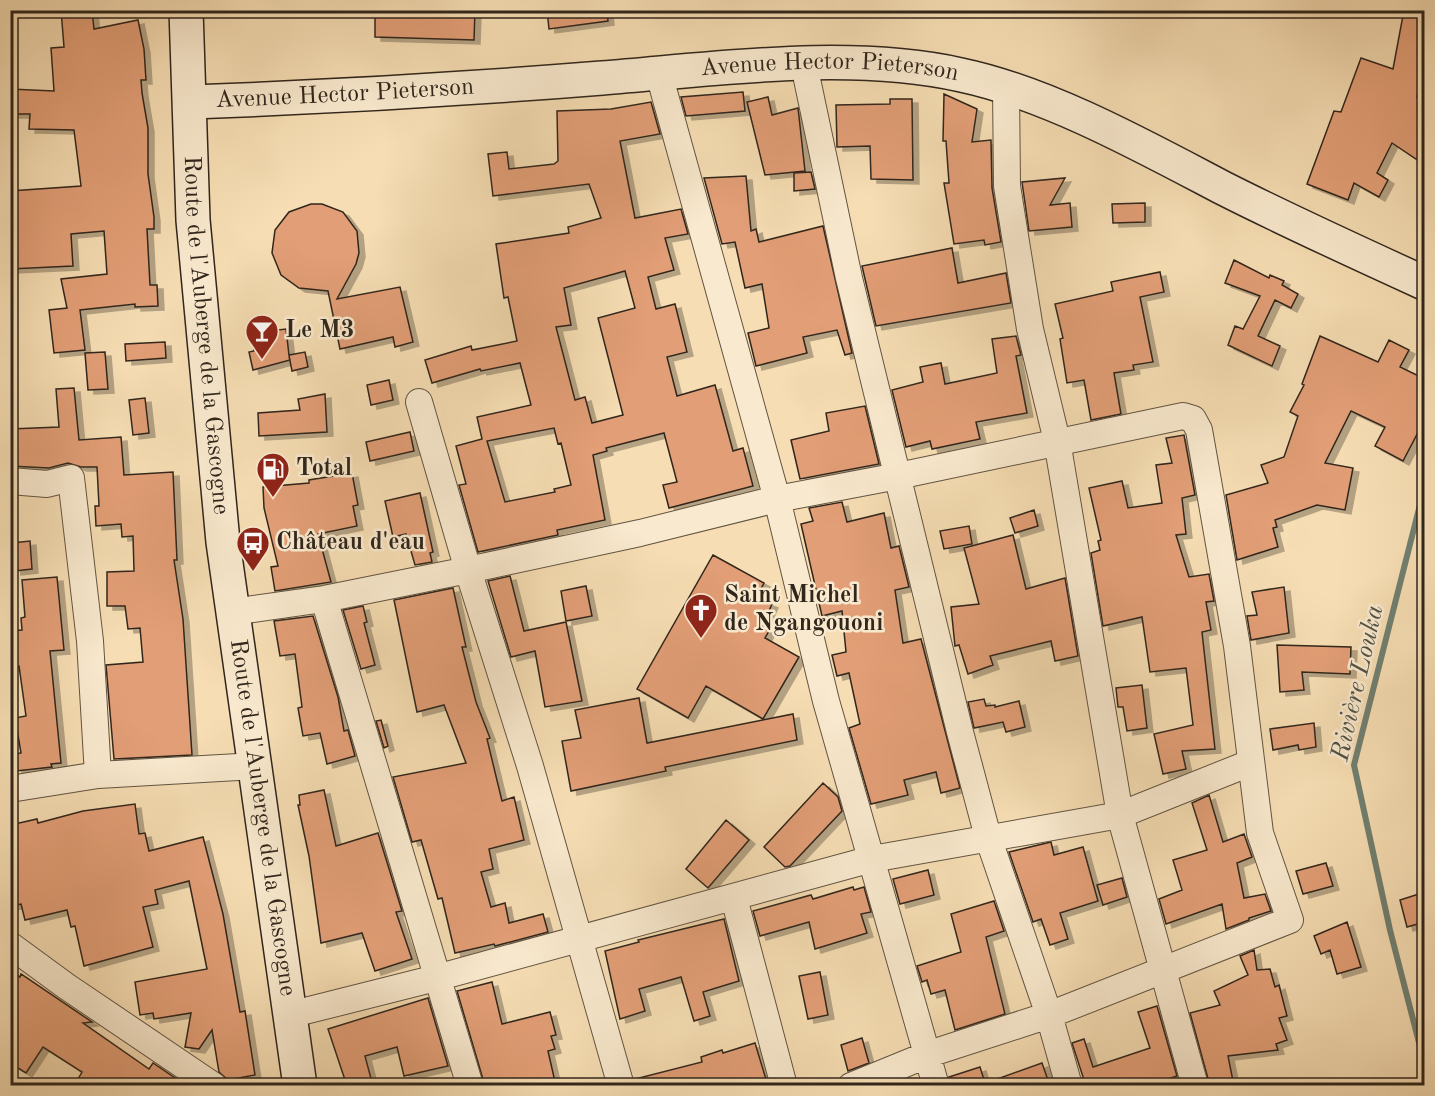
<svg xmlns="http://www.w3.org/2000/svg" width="1435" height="1096" viewBox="0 0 1435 1096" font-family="'Old Standard TT',serif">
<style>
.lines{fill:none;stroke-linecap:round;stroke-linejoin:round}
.stream{stroke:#718071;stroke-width:6}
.building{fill:#e29e76;stroke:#30261c;stroke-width:1.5;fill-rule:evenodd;filter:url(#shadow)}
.street-casing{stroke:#625442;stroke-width:28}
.secondary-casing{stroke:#30261c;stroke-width:36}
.street{stroke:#f9e9ce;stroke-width:26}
.secondary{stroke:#f9e9ce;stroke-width:33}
.labels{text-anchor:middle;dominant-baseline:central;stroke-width:5;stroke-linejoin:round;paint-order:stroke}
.street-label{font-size:24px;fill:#30261c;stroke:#f9e9ce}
.poi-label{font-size:24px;font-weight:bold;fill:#30261c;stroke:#f9e9ce;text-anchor:start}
.water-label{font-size:26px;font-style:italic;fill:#515346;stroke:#f9e9ce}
</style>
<defs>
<filter id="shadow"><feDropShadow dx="6" dy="4" stdDeviation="0" flood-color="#0004"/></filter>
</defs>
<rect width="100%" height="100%" fill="#f6ddb3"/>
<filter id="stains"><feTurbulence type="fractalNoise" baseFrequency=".00333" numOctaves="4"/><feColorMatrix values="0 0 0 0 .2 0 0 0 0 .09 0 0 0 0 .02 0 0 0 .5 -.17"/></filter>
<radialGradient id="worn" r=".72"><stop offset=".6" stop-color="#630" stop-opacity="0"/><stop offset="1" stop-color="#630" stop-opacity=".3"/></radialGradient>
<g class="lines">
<path class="stream" d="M1424,489L1354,765L1390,930L1424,1062"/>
</g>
<path class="building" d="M61,10H92L94,29L138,20L144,49L146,80H141L142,93L148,128V174L154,217V229H147L150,285H157L158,306L135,307V304L80,310L85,350L54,353L49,310L67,308L61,279L107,274L104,231L71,234L73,266L10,269V191L81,186L74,130L29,129L30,114H10V89L54,91L51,48L64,47Z
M375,10H475L474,40L375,37Z
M547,10H607L608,21L549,29Z
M1404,10H1425V58L1417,97L1425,99V125L1419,140L1425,142V165L1392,143L1377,173L1388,180L1379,197L1354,183L1348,200L1307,184L1334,111L1341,112L1361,58L1393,69Z
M743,92L745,111L686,116L681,97Z
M944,94L977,109L972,142L991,140L992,188L1001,242L985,245L984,240L954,244L944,183H949L946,141H943Z
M768,97L772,115L798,108L805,171L765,175L747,102Z
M890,99H912L913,180L871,179L870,146L837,147L836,105L890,104Z
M651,102L660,134L620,141L635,218L681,209L688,234L665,238L674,270L648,277L656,309L675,304L687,352L667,357L677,396L715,385L733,451L743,448L753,486L669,508L663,485L677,482L664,433L606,448L607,451L593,455L605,520L557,530L558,535L478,552L459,485L466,484L456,446L482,439L477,417L531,405L520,363L481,371L480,369L432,383L425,360L471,346L472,350L517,341L508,297L504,298L496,244L569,233L568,227L601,218L589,184L493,196L488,154L507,152L509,169L554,164L558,161L557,111L611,109ZM625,271L635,308L598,318L623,415L592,423L585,397L575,400L556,327L571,325L564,288ZM554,428L558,444L561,443L571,485L554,489L555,492L505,502L487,441Z
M811,172L815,189L794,191V173Z
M746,176L751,231L756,229L759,242L823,226L852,353L845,355L837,330L803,337L807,353L756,366L748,333L769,328L762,284L745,288L735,242L722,244L704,178Z
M1065,178L1050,205L1070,203L1072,227L1029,231L1022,182Z
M1145,203V222L1113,223L1112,204Z
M311,204H322L343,212L357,231L359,253L356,264L337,299L400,287L413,342L395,347L393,337L340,349L328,291L299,288L281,275L272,253L275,230L289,212Z
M952,248L958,283L1006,273L1011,303L876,326L862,266Z
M1234,260L1269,278L1270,275L1284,281L1282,285L1298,294L1291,308L1275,300L1258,336L1280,346L1272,366L1228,345L1235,326L1243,329L1260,296L1225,283Z
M1160,272L1164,292L1140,297L1153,362L1133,365L1134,370L1114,373L1121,414L1091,420L1084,380L1067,383L1060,339L1063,338L1055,304L1113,291L1111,282Z
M286,329L289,355L305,352L308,367L292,371L289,356L290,360L253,370L249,352L254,351L252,333Z
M1016,336L1021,355L1016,356L1027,413L976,422L980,439L932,449L930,441L906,447L892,390L923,382L920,367L941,363L945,384L997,373L992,339Z
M1320,336L1378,362L1389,340L1409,350L1400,367L1425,379V419L1403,461L1375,446L1385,427L1351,411L1325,463L1353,468L1345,510L1317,505L1275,520L1277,527L1273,528L1278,547L1237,560L1226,495L1268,483L1261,465L1284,457L1298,416L1290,412L1304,385L1302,384Z
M165,342L166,358L126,361L125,344Z
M105,352L108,389L88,390L85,353Z
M389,380L393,400L371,405L367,385Z
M74,388L79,440L121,437L124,475L173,472L177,560H174L183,619L192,755L114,759L106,665L143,662L140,628L128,629L125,606H107V572L134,571L133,536L122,537L121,524L96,526L95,506H99L97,467H81L68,463L49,468L10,466V429L59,427L56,389Z
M325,394L327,432L259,436L258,413L300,410L298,399Z
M145,398L149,433L133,435L129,400Z
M865,406L879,464L800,479L791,440L829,431L826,413Z
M410,432L414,451L370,461L366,442Z
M1184,435L1195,495L1182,498L1186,534L1176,535L1189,577L1209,574L1214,601L1206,602L1211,630L1202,632L1215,749L1182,751L1186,769L1163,774L1154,734L1193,725L1186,668L1150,672L1142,617L1103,626L1091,553L1100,550L1098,541L1101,540L1089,488L1122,481L1128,508L1162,503L1156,465L1172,463L1166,438Z
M352,473L358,505L353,506L357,526L318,534L331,582L275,591L271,567L278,566L264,508L263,487L309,483V480Z
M420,493L433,552L430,553L432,562L415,565L406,534L393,537L385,501Z
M842,502L847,522L884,513L891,548L899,546L909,587L895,590L903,643L921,639L960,788L941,793L936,772L904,780L908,795L871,804L849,728L860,724L849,673L837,676L832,655L846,652L842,611L822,616L801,524L813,521L809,508Z
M1034,510L1038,526L1015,533L1010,518Z
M969,526L972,544L944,549L940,531Z
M1013,535L1026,589L1065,578L1078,656L1055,661L1051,641L990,656L993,665L968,674L959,645L955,646L951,607L979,604L964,548Z
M30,541L32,569L15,571L12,543Z
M713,555L764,583L756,598L772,604L762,627L769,631L765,638L799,657L763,719L706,686L688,718L637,689Z
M510,576L524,631L566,622L582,701L545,707L535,651L511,657L488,581Z
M57,577L64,650L50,651L61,763L51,764L52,767L16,771L15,754L21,753L15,718L26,716L19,666L10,667V631L22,630L21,618L25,617L22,580Z
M586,586L592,616L566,621L561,591Z
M1284,587L1289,633L1251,640L1247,616L1257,615L1252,592Z
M453,588L466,647H462L476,702L490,738L487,739L502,801L514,797L524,840L489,849L493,869L481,872L491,907L505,903L509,923L543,914L548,932L495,946L494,944L455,953L442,898L438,899L421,840L412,842L393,777L466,763L444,705L417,712L394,600Z
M363,606L367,622L364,623L375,665L361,669L343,610Z
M313,616L338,697L344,731L348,730L355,756L327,764L320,733L303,736L298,708L302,707L295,654L280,656L274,621Z
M1277,645L1351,647L1350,674L1302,672L1304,690L1280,692Z
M1142,685L1147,728L1127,731L1123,707H1118L1116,688Z
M639,698L647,743L793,714L797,740L665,767L666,771L571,791L562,741L581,738L575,710Z
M984,699L986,706L995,705V707L1019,701L1025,727L1006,732L1003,722L974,728L968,702Z
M381,720L388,746L384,748L376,721Z
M1314,723L1316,747L1299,750L1298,745L1273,750L1270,729Z
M823,783L838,797L842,811L790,866L785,867L764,847Z
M324,790L336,846L378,833L402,911L396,912L412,959L375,971L362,933L321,943L309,856L298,805H300L299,795Z
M1209,795L1223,842L1244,834L1252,857L1237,863L1244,898L1265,894L1271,911L1249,918V920L1226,929L1222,904L1166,924L1159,899L1182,890L1173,860L1207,850L1192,803Z
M135,804L139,834L145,833L149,851L203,837L223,914L240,1012L245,1011L255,1075L228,1080L219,1072L212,1030L199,1049L185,1047L191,1013L154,1019L153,1013L140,1015L135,982L207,969L189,881L155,890L158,904L143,907L153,947L84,966L75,926L71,927L67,910L25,920L21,904L10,906V825L37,819L38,823L83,811Z
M726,820L749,840L708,888L686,869Z
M1051,842L1054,855L1083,847L1098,901L1060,913L1068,939L1050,945L1041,919L1033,922L1009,852Z
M1326,863L1333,886L1303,894L1296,871Z
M928,870L934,895L900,904L893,879Z
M1122,878L1127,897L1103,905L1097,885Z
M853,887L854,890L864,887L871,912L861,914L867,933L815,949L809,922L760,936L753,911L811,895L813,899Z
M1425,892V922L1407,927L1400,900Z
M994,901L1004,931L986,937L1005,1014L955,1030L945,990L931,994L927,980L922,982L917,966L961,952L951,914Z
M724,919L739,981L703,992L710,1016L694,1021L681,977L639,989L645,1011L620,1019L605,951L639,942L638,940Z
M1347,922L1361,967L1337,974L1330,950L1321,954L1314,936Z
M1254,950L1257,970L1270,969L1275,987L1279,985L1287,1016L1279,1018L1287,1040L1276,1044L1278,1050L1228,1056L1234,1086H1210L1190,1013L1220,1005L1214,991L1248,975L1240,956Z
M10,970L20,977L21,974L92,1022L83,1023L149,1069L153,1063L178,1080L175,1086H74L82,1072L43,1047L26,1073L10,1063Z
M820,972L828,1015L808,1019L799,976Z
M492,982L502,1024L550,1012L556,1035L551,1036L555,1049L548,1051L556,1086H485L457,991Z
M428,998L448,1066L404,1076L397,1047L365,1056L373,1086H347L328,1029Z
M1157,1006L1177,1076L1147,1086H1086L1072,1043L1084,1039L1093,1067L1150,1048L1138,1012Z
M862,1038L869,1063L848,1071L841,1045Z
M755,1043L768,1086H636L635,1079L702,1062L701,1057L722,1050L723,1053Z
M1042,1063L1050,1086H986V1083Z
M980,1067L986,1086H951L949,1077Z"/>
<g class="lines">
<defs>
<path id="street" d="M804,65L849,278L960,732L988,837L1049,1015L1069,1086
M659,74L777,499L826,701L936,1086
M1006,87L1007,186L1030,329L1057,441L1120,815L1195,1086
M419,402L468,570L530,766L621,1086
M10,481L47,484L71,478L90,641L98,775
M324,599L470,1086
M232,612L324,599L468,570L640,533L777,499L898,476L1183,416L1193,419L1199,430L1237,646L1260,833L1290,920L1049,1015L929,1054L851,1086
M10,789L98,775L256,766
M734,898L784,1086
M10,945L66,986L214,1086
M289,1015L436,978L872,859L1120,815L1250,763"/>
<g id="secondary">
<path id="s1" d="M186,10L193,220L223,542L300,1086"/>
<path id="s2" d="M191,102C328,97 465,89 602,78C717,69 849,50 961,75C1047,93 1143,146 1221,187C1288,221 1356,252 1424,283"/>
</g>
</defs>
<use href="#street" class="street-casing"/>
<use href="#secondary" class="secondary-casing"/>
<use href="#street" class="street"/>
<use href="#secondary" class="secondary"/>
</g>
<defs>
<symbol id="bar-pin" viewBox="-11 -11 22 30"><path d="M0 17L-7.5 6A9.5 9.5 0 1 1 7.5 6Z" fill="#8f2418" stroke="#f9e9ce"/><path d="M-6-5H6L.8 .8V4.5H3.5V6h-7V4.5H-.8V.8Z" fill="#fff"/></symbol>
<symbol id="fuel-pin" viewBox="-11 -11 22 30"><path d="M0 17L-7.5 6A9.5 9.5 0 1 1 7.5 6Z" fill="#8f2418" stroke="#f9e9ce"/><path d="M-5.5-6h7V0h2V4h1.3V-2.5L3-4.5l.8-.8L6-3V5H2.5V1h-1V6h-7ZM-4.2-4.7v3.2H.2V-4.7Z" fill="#fff"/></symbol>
<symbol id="bus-pin" viewBox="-11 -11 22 30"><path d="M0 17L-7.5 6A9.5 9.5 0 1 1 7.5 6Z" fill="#8f2418" stroke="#f9e9ce"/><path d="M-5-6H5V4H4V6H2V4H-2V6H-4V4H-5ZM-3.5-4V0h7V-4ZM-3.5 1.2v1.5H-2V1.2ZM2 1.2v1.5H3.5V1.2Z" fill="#fff"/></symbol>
<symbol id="church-pin" viewBox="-11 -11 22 30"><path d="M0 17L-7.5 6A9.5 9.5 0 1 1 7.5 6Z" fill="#8f2418" stroke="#f9e9ce"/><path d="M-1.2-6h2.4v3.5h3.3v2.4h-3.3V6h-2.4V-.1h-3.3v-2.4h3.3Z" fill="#fff"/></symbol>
</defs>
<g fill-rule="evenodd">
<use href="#bar-pin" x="243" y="312" width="38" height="52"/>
<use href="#fuel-pin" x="254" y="450" width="38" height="52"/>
<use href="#bus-pin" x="234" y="524" width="38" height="52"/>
<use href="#church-pin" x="682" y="591" width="38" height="52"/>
</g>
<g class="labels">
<g class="street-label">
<text stroke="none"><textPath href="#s2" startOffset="640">Avenue Hector Pieterson</textPath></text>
<text stroke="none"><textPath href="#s2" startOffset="154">Avenue Hector Pieterson</textPath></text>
<text stroke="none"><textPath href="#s1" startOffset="326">Route de l'Auberge de la Gascogne</textPath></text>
<text stroke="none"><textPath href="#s1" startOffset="812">Route de l'Auberge de la Gascogne</textPath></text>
</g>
<g class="poi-label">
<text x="285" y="331">Le M3</text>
<text x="296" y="469">Total</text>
<text x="276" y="543">Château d'eau</text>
<text x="724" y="596">Saint Michel<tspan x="724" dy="28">de Ngangouoni</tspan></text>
</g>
<g class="water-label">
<text transform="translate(1358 683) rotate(-77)">Rivière Louka</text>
</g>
</g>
<rect width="1435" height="1096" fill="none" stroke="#f6ddb3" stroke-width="36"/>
<rect x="12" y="12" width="1411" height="1072" fill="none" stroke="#30261c" stroke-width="3"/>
<rect x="18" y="18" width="1399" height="1060" fill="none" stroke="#30261c" stroke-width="1.5"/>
<rect width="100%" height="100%" filter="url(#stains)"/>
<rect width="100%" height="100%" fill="url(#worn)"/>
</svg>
